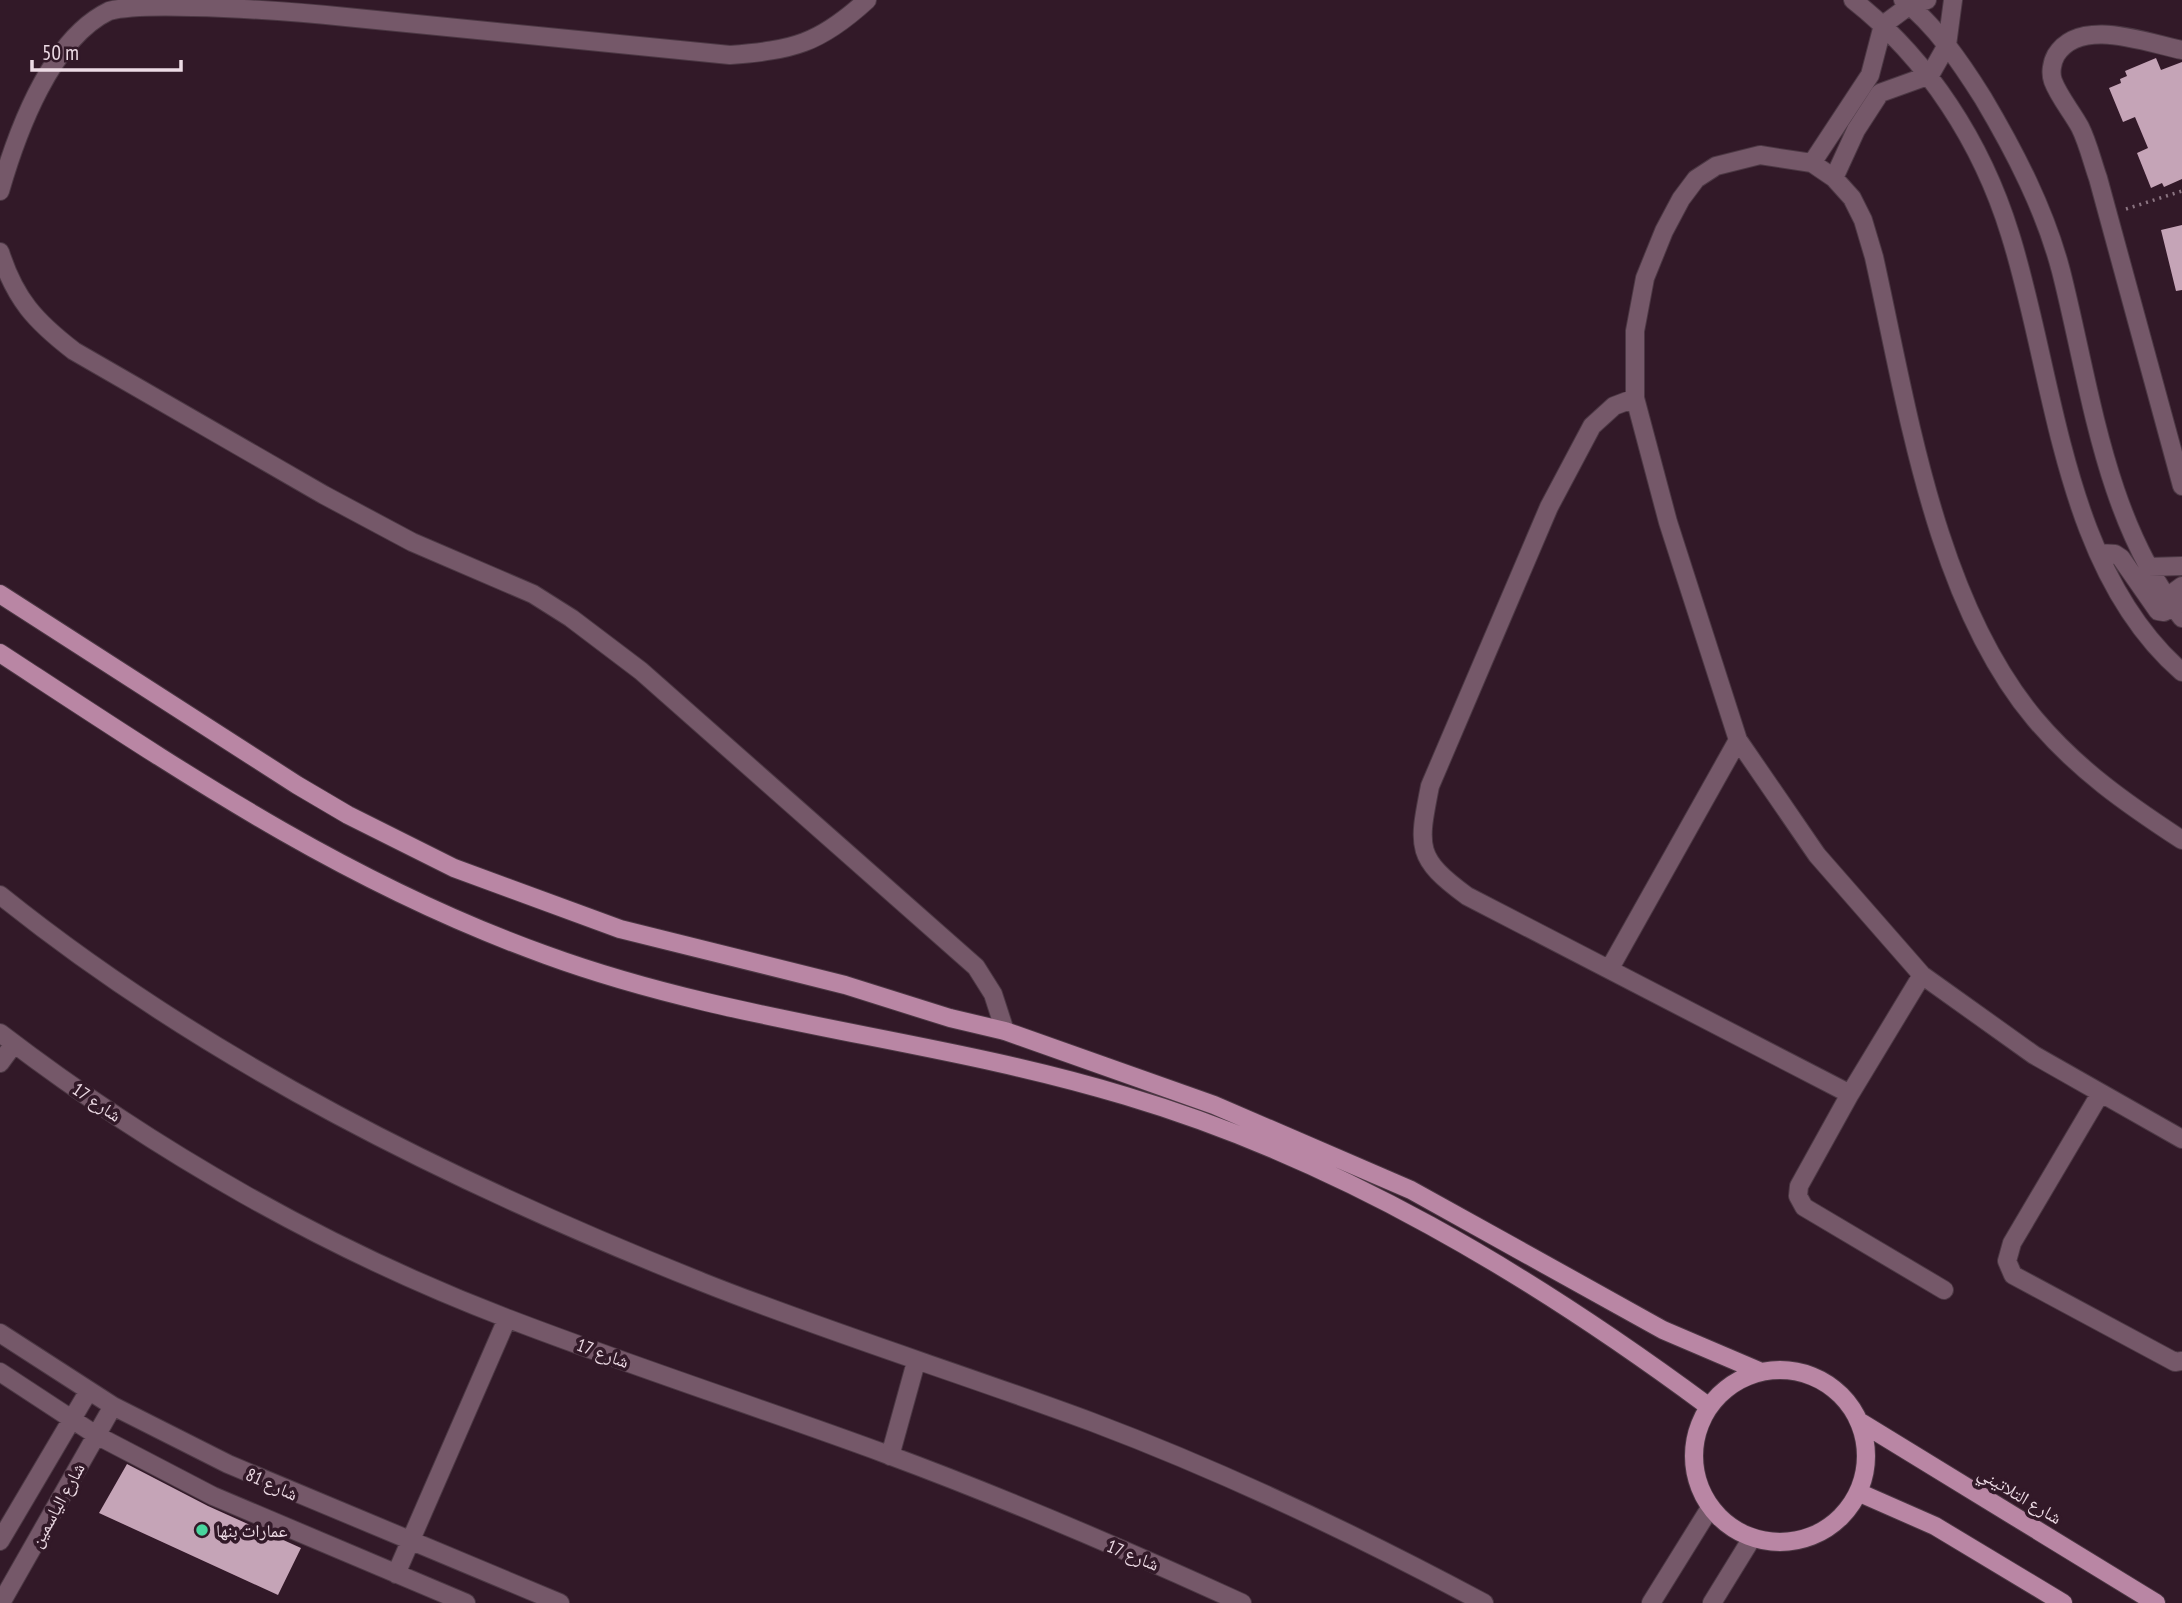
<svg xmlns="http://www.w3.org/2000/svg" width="2182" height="1603" viewBox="0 0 2182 1603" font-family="'PT Sans Narrow','Noto Naskh Arabic',sans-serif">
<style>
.building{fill:#c5a4b7}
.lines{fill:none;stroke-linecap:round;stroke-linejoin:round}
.minor-casing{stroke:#4c3844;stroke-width:20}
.major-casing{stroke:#4c3844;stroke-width:20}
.path{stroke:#8a7481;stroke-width:3.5;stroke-dasharray:2 5;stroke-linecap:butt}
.minor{stroke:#755869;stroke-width:18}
.major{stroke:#b986a4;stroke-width:18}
.poi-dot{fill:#48d49d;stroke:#321928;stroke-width:2.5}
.labels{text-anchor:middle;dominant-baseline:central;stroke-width:7;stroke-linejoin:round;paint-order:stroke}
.street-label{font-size:18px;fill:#eddbe5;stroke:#321928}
.poi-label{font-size:18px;fill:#eddbe5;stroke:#321928;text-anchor:start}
</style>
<rect width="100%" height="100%" fill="#321928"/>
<path class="building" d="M2156,58L2161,70L2182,62V179L2164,187L2162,183L2151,188L2137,153L2148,148L2135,117L2123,122L2109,88L2121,83L2120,79L2127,76L2125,71Z
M2182,225V290L2176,291L2161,230Z
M127,1464L208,1506L301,1548L278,1595L99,1513Z"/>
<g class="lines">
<defs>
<path id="minor" d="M1853,0C1928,59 1982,143 2010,234C2055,376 2062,568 2182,672
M1903,0C1936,26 1961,63 1983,98C2015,152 2045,210 2061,271C2091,389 2104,519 2182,618
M2182,50C2147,43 2080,16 2056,55C2052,62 2050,73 2053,81C2059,97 2072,112 2080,127C2088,143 2092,161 2098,178L2182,486
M1812,163L1870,75L1883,25L1910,5L1927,0
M1834,178L1856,130L1880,93L1930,75L1947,45L1953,0
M0,191C17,132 51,39 109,11C147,0 298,12 346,17C474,30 602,43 730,55C793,50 819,44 867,0
M0,252C15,299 35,321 74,351L324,495L412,542L533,594L571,618L641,671L976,967L993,994L1005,1031
M1635,398L1614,406L1592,426L1549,507L1430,786C1418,847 1415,858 1467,896L1850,1094
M2099,553L2115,554L2121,558L2158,611L2164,612L2182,602
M2149,567L2182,566
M2167,597L2182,586
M2182,840C2127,804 2078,770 2035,719C1935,600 1907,405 1874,257L1863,220L1852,198L1834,178L1812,163L1760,155L1716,166L1696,179L1681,199L1664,231L1645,278L1635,331V398L1668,522L1738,740L1817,855L1922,975L2034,1055L2182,1139
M0,895C209,1063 454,1183 702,1282C830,1333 963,1374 1092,1422C1227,1473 1357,1535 1484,1603
M1610,968L1738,740
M1922,975L1850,1094L1799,1186L1798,1196L1804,1207L1944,1290
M0,1033C154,1151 328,1250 509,1319C634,1367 761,1408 886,1454C1005,1498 1126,1550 1242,1603
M0,1063L14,1044
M2100,1094L2012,1243L2007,1261L2013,1275L2175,1362L2182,1361
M0,1333L113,1406L228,1464L560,1603
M0,1372L96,1435L213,1496L466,1603
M890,1456L916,1362
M0,1541L88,1392
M396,1574L507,1319
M1,1603L113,1406
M1651,1603L1710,1508
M1712,1603L1752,1538"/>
<path id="major" d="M0,594L297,785L348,815L454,868L620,929L845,985L950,1018L1005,1031L1214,1105L1411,1190L1663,1330L1759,1371
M0,653C179,770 343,882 546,955C735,1024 935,1038 1126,1096C1338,1159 1531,1275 1708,1406
M1694 1456a86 86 0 1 1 172 0a86 86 0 1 1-172 0Z
M1862,1423L2156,1603
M1860,1493L1935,1526L2063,1603"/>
</defs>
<use href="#minor" class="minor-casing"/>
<use href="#major" class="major-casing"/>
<path class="path" d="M2126,209L2182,191"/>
<use href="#minor" class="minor"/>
<use href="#major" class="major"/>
</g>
<circle class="poi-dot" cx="202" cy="1530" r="7"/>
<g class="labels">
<g class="street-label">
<text transform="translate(97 1102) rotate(34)">شارع 17</text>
<text transform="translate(603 1353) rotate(20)">شارع 17</text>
<text transform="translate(272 1484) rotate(24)">شارع 81</text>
<text transform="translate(2020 1495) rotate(31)">شارع التلاتيني</text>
<text transform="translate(57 1505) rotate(-61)">شارع الياسمين</text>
<text transform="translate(1133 1555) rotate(22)">شارع 17</text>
</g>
<g class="poi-label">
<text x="216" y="1530">عمارات بنها</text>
</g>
</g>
<path d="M32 60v10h149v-10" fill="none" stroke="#eddbe5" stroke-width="3.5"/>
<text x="42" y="60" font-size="21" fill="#eddbe5" stroke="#321928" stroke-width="5" paint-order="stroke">50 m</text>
</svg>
